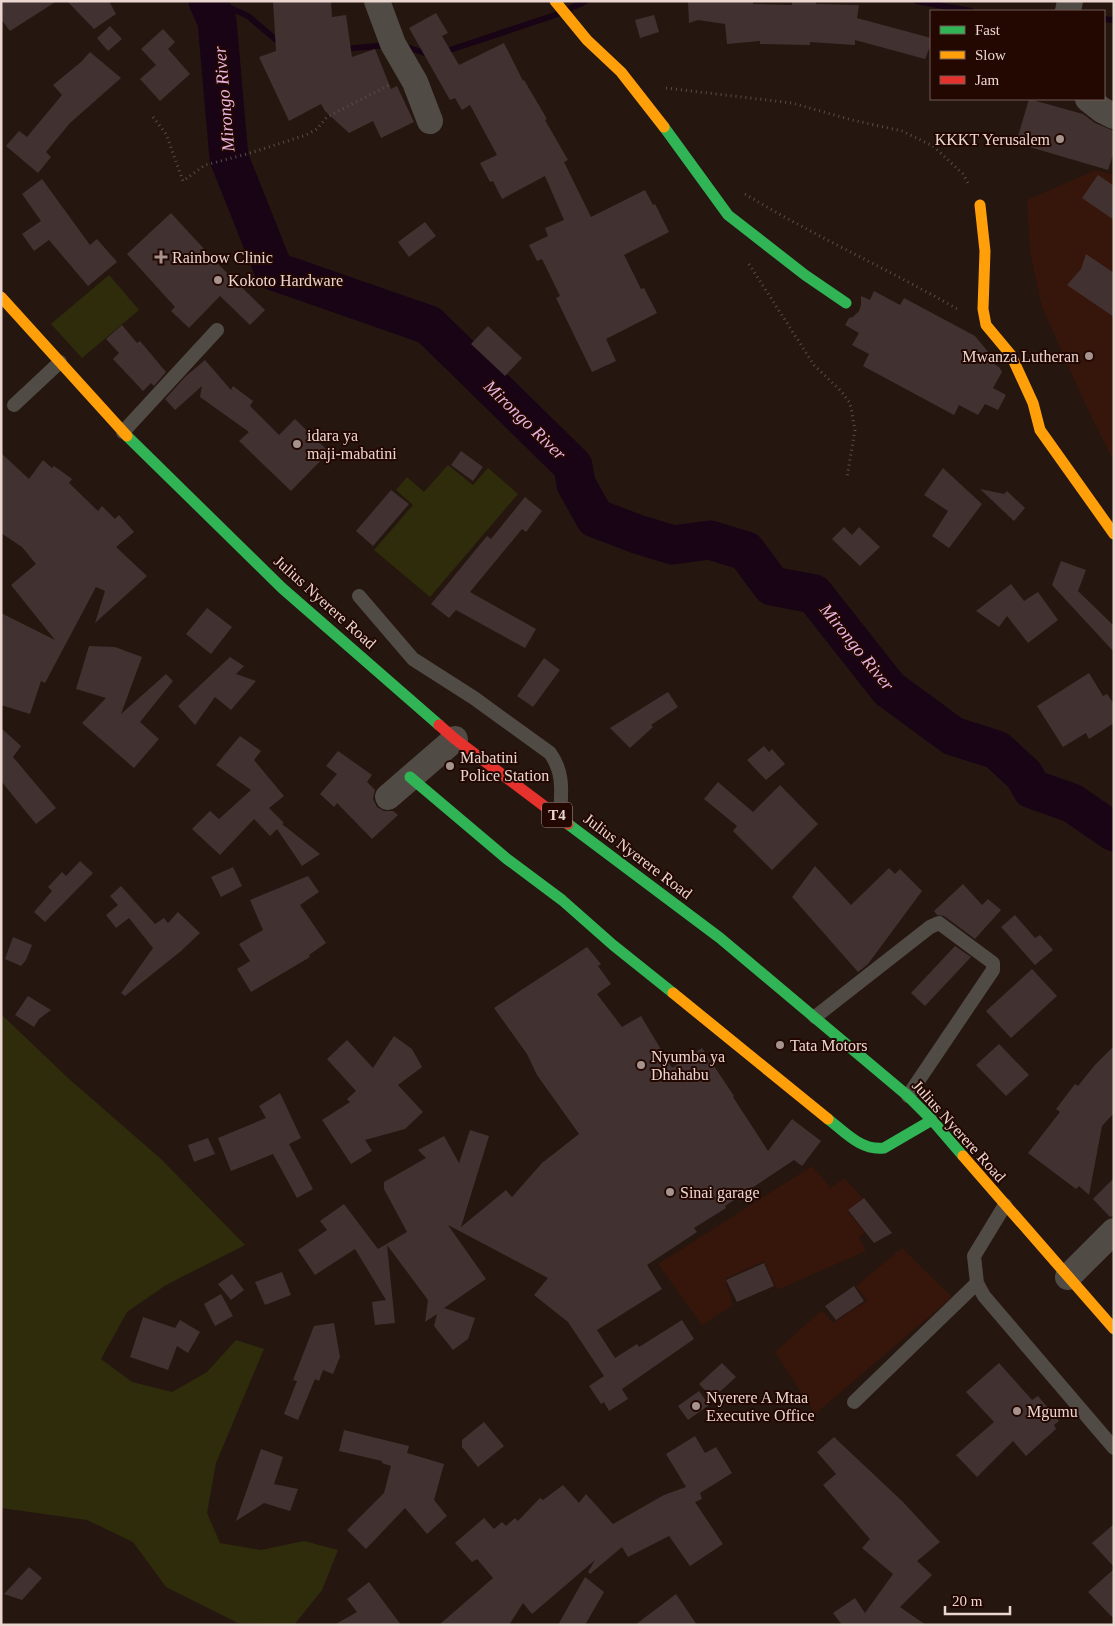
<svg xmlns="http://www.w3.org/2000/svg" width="1115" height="1626" viewBox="0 0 1115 1626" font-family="'Times New Roman',serif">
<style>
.built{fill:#36160a}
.green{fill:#2f2c0b}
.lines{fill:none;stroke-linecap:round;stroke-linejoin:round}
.stream{stroke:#190415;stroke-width:6}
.river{stroke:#190415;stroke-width:39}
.building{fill:#413231}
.path{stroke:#564f4b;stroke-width:3;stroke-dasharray:1 4;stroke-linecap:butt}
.lane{stroke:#514b46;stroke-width:14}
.street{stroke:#514b46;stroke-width:26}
.fast{stroke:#30b455;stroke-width:11}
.slow{stroke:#ff9f0a;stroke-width:11}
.jam{stroke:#e5322d;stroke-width:11}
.poi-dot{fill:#a6938d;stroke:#230802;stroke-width:2}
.labels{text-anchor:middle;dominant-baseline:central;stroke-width:4;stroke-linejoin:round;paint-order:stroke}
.shield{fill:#230802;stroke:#af9992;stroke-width:1}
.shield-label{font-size:15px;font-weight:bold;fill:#ebd7d0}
.poi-label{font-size:16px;fill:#ebd7d0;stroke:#230802;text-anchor:start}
.street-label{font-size:16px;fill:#ebd7d0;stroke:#230802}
.water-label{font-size:18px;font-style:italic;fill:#ebb3e1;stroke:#230802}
</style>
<rect width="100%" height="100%" fill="#251610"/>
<path class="built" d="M1096,170L1114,175V462L1086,406L1042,307L1030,252L1027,200Z
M812,1166L831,1188L844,1178L863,1198L848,1212L865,1232L859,1237L866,1251L777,1290L764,1261L725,1279L733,1305L702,1325L658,1264Z
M902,1248L952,1297L815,1414L775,1352L822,1310L833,1323L867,1301L856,1286Z"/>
<path class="green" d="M109,275L139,310L82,358L51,324Z
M448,465L473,485L488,468L518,494L430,597L374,550L413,505L396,490L407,477L424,492Z
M1,1014L68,1078L161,1159L245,1245L166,1285L127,1312L101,1359L132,1382L172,1392L207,1372L236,1340L264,1349L216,1463L207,1513L220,1543L261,1550L304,1541L338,1550L322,1590L294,1625L238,1623L166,1587L133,1542L87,1520L1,1508Z"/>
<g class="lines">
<path class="stream" d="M215,1L248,16L281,44
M916,1L971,11
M569,9L586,1
M1104,19L1114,20
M404,46L430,55
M344,49L387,45
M444,52L558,14"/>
<path class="river" d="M208,1L217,21L229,158L274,271L429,325L573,466L576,484L595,518L637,534L673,545L710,540L746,551L772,586L814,594L889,689L953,736L997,750L1024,775L1032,789L1072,803L1114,832"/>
</g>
<path class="building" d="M1,1H57L10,31L1,19Z
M67,1H109L116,14L94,29Z
M273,1H331L332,17L346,15L352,57L375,49L391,89L397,86L414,122L381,138L373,121L349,133L325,111L321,104L289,121L259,57L276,51Z
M688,1H753V4L792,5V1H816V4L859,5L857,18L931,38V44L925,59L855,40V45L810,42V45L760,44V41L727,44L725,24L698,20L689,23Z
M436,13L448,33L442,36L459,65L504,43L523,81L524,80L547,119L545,120L568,160L564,162L591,217L645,190L653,205L655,204L669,232L624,255L641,289L644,288L657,313L606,339L616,361L592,372L556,298L560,296L542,259L537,261L529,245L548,236L545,228L564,220L545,176L502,199L493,181L490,182L480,163L497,155L470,105L462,110L455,98L450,100L409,28Z
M654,15L659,32L640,38L635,20Z
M110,26L122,39L108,51L97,38Z
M163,29L175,42L168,49L190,74L160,101L140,79L156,65L141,49Z
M90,52L121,78L70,123L46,152L51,157L38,173L6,146L19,131L27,137L62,95L53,85L81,62Z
M1029,99L1083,114L1095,123L1114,131V152L1108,170L1016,143Z
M1098,175L1114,186V220L1082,198Z
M42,179L90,245L97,239L117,262L88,286L49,240L34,251L22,234L41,221L22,194Z
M171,213L217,263L265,310L250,325L220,296L189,328L171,311L175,307L127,254Z
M425,222L436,236L409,257L398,242Z
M1086,254L1114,273V317L1067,285L1081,269Z
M874,291L900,305L904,298L975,336L989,353L986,359L999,367L1002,372L993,388L1006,395L998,410L985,404L978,415L959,405L954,415L863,366L869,354L852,345L859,333L845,325L849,318L853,317L859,311L861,305V296L870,300Z
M122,325L137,343L140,341L166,372L154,386L151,383L143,391L113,359L119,353L106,339Z
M488,326L522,358L505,376L471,344Z
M205,360L231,390L233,386L253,401L250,406L279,435L295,419L329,452L291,491L239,441L249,432L200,397L202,386L175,410L165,399L186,376Z
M461,451L483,467L473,481L451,465Z
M1,453L29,479L43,460L52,468L54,466L72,479L69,483L98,511L102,506L115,519L119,515L134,532L116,547L147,576L95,623L105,591L96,587L45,683L41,681L30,714L1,705V613L55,640L11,585L36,564L22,547L1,533Z
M943,468L982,504L949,548L932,536L948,511L924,495Z
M980,489L1004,494L1007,491L1025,508L1014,521Z
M391,490L409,504L373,546L356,531Z
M525,497L542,511L526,532L522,529L470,592L536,629L525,648L456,610L449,618L431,604L487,536L491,539Z
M844,527L852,535L859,527L880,547L860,566L832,539Z
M1061,561L1086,570L1078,591L1114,626V652L1052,585Z
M1011,584L1024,601L1038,592L1058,620L1028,643L1007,616L999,627L976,611Z
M207,608L232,627L211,654L186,634Z
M89,646L115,647L142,657L121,714L166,674L173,681L140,722L159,739L134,768L82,723L106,698L76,689Z
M230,657L244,666L236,674L256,681L231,710L215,697L195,725L178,706Z
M544,658L560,670L533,707L517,696Z
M1089,673L1103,696L1107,694L1114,704V723L1089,739L1086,733L1063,747L1037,706Z
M668,692L678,707L651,725L653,727L630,748L610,728Z
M1,728L21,746L13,757L56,808L36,824L1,781Z
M240,736L261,751L254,760L284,796L269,808L284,823L282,824L320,854L302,866L277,829L270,836L254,819L220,855L192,829L210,811L219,819L251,790L216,765Z
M764,746L769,752L772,749L785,764L766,780L747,760Z
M338,751L372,775L367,782L375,790L373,799L377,807L384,811H393L398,815L372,839L337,803L334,807L320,794L337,774L326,766Z
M718,782L753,812L780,785L818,824L772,870L733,831L737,826L704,799Z
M80,861L93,873L45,922L34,912L52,891L48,887L62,872L66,876Z
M815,866L851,905L889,868L895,874L900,869L922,891L868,964L858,972L792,897Z
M233,867L242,886L221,897L211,877Z
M308,876L319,892L300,905L326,943L309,955L310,957L251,992L237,969L250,961L239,944L263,930L250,900Z
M963,884L982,905L988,899L1001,910L975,939L944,916L937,915L934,911Z
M121,886L155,924L164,918L168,923L178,912L200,933L181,951L125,996L121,993L153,948L129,918L116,928L106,915L118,905L110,896Z
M1015,915L1035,938L1040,935L1053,950L1035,965L1001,927Z
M13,937L32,945L26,960L21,966L5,959Z
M955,946L971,957L925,1006L911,993Z
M587,947L601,964L598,966L611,984L597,994L622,1027L641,1016L672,1068L702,1048L734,1096L733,1097L768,1151L792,1119L821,1141L802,1166L794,1160L725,1206L726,1208L694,1228L697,1232L647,1265L662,1289L597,1330L615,1358L637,1344L639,1347L682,1320L694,1339L622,1389L628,1399L609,1411L604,1402L601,1404L589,1386L604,1376L568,1322L534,1295L548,1278L448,1225L486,1279L444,1308L475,1318L468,1339L453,1350L434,1326L437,1314L425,1322L428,1300L387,1245L395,1323L375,1325L372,1302L386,1300L355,1249L315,1275L298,1250L327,1230L320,1221L344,1204L378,1249L407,1232L384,1189V1182L426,1158L418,1150L444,1136L459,1163L470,1130L489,1136L461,1227L506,1190L512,1197L542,1163L579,1134L537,1075L527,1054L494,1008Z
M1032,969L1057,996L1011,1038L986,1011Z
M28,996L51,1010L39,1019L34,1027L15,1015Z
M394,1036L412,1049L422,1067L398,1085L423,1112L405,1129L365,1140L372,1151L351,1164L322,1120L350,1102L347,1099L356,1091L327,1059L347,1040L373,1068Z
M999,1044L1029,1075L1006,1096L976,1065Z
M1114,1046V1113L1102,1126L1089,1195L1079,1186L1076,1189L1028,1153L1060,1112L1056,1109L1075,1084L1078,1086L1094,1066Z
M280,1093L301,1138L289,1144L313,1189L297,1198L273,1154L231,1171L218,1138L266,1118L259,1106Z
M208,1138L215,1154L194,1162L188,1145Z
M1114,1178V1216L1110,1217L1093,1199Z
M864,1198L892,1233L874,1243L848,1210Z
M764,1263L774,1286L737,1302L726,1280Z
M282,1272L291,1295L265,1305L255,1282Z
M232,1274L244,1290L231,1300L218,1284Z
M854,1286L864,1301L836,1320L825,1306Z
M221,1294L233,1316L215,1326L204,1304Z
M143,1317L175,1328L180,1320L200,1332L188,1353L177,1346L168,1370L130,1357Z
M334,1323L340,1357L333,1374L323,1370L319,1381L315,1379L298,1420L284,1414L297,1381L293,1380L314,1326Z
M722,1363L736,1377L713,1398L699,1384Z
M999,1363L1032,1400L1038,1396L1059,1421L1054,1425L1056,1429L1026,1456L1013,1441L977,1477L956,1455L994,1422L966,1392Z
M699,1391L709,1405L688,1420L678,1406Z
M484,1422L504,1446L478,1467L462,1447V1440Z
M344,1430L409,1446L407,1453L444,1464L434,1500L447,1516L427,1534L405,1508L366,1549L347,1530L384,1493L391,1466L382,1463V1461L339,1451Z
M695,1436L705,1453L716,1447L732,1473L700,1493L702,1499L695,1502L723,1544L690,1566L669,1536L628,1557L622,1547L590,1574L588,1572L595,1560L532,1614L523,1603L509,1625H439L493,1578L477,1559L472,1562L455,1543L484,1518L494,1529L502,1522L506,1526L515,1518L518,1521L540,1498L543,1500L563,1485L579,1503L586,1494L613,1524L664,1495L686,1487L666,1454Z
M834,1437L903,1502L940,1542L917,1561L932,1575L900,1607L926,1625H842L833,1613L855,1598L865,1613L893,1574L862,1548L870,1539L823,1485L836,1474L817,1452Z
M261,1449L283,1457L274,1484L298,1489L290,1511L264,1503L236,1521Z
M1114,1524V1567L1092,1543Z
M29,1567L42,1578L22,1600L4,1594Z
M1114,1569V1619L1088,1592Z
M585,1577L604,1592L585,1625H558Z
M369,1582L401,1625H334L357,1612L347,1599Z
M676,1594L697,1625H635Z"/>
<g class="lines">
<path class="path" d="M666,88L792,103L852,120L902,131L933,146L963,174L969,185
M153,117L166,134L183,181L205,165L247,154L306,135L317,129L327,117L389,85
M745,194C814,236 888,269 959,310
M749,264L814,365L840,390L850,403L855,430L847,477"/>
<path class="lane" d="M14,405L60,362
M123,432L217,330
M359,596L413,659L474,698L550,753C565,774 561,793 560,818
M815,1017L930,927L939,923L993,963V970L908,1096
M1005,1205L974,1256L977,1283L984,1296L1114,1448
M854,1402L977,1283"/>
<path class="street" d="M377,1L393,44L415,82L430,121
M1068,11L1070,1
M1088,99L1102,110L1114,116
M388,797L455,739
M1068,1277L1114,1231"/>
<path class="fast" d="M664,127L728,215L805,275L846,303
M127,436L282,588L439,725
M410,777L507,859L562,900L613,945L673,993
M568,824L720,938L908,1096L932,1120L963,1156
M828,1119C845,1132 861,1151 884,1148L932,1120"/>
<path class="slow" d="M555,1L587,40L621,72L664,127
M980,205L985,251L983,309L986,325L1011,355L1033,403L1040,430L1114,534
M1,297L127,436
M673,993L828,1119
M963,1156L1114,1329"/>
<path class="jam" d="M439,725L455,739L568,824"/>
</g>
<g class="poi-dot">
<circle cx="1060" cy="139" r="5"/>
<path d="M158.5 249.5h5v5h5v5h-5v5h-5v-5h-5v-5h5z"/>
<circle cx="218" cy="280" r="5"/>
<circle cx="1089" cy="356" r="5"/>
<circle cx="297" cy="444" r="5"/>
<circle cx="450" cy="766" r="5"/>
<circle cx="780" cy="1045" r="5"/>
<circle cx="641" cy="1065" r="5"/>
<circle cx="670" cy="1192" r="5"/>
<circle cx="696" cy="1406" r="5"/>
<circle cx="1017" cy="1411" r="5"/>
</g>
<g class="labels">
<rect class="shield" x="542" y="802.5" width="30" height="25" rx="4"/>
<g class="shield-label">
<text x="557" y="815">T4</text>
</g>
<g class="poi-label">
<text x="1050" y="139" text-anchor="end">KKKT Yerusalem</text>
<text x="172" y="257">Rainbow Clinic</text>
<text x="228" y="280">Kokoto Hardware</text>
<text x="1079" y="356" text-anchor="end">Mwanza Lutheran</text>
<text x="307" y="435">idara ya<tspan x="307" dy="18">maji-mabatini</tspan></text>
<text x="460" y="757">Mabatini<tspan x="460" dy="18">Police Station</tspan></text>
<text x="790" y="1045">Tata Motors</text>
<text x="651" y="1056">Nyumba ya<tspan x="651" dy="18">Dhahabu</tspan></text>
<text x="680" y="1192">Sinai garage</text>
<text x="706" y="1397">Nyerere A Mtaa<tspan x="706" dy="18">Executive Office</tspan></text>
<text x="1027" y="1411">Mgumu</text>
</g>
<g class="street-label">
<text transform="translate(325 602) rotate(42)">Julius Nyerere Road</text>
<text transform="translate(638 856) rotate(37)">Julius Nyerere Road</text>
<text transform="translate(959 1131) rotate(48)">Julius Nyerere Road</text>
</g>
<g class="water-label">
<text transform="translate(224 99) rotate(-95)">Mirongo River</text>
<text transform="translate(525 420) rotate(44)">Mirongo River</text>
<text transform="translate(857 647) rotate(51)">Mirongo River</text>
</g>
</g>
<rect width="1115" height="1626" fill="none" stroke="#ebd7d0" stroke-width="5"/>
<rect x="930" y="10" width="175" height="90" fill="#230802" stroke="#735b54"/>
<rect x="940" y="26" width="25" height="8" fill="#30b455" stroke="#735b54"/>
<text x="975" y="35" font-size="15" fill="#ebd7d0">Fast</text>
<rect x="940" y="51" width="25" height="8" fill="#ff9f0a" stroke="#735b54"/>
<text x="975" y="60" font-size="15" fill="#ebd7d0">Slow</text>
<rect x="940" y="76" width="25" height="8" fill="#e5322d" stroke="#735b54"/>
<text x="975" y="85" font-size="15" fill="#ebd7d0">Jam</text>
<path d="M945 1606v8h65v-8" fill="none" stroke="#ebd7d0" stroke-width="2.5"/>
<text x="952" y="1606" font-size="15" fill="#ebd7d0" stroke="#230802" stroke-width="4" paint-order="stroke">20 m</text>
</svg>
